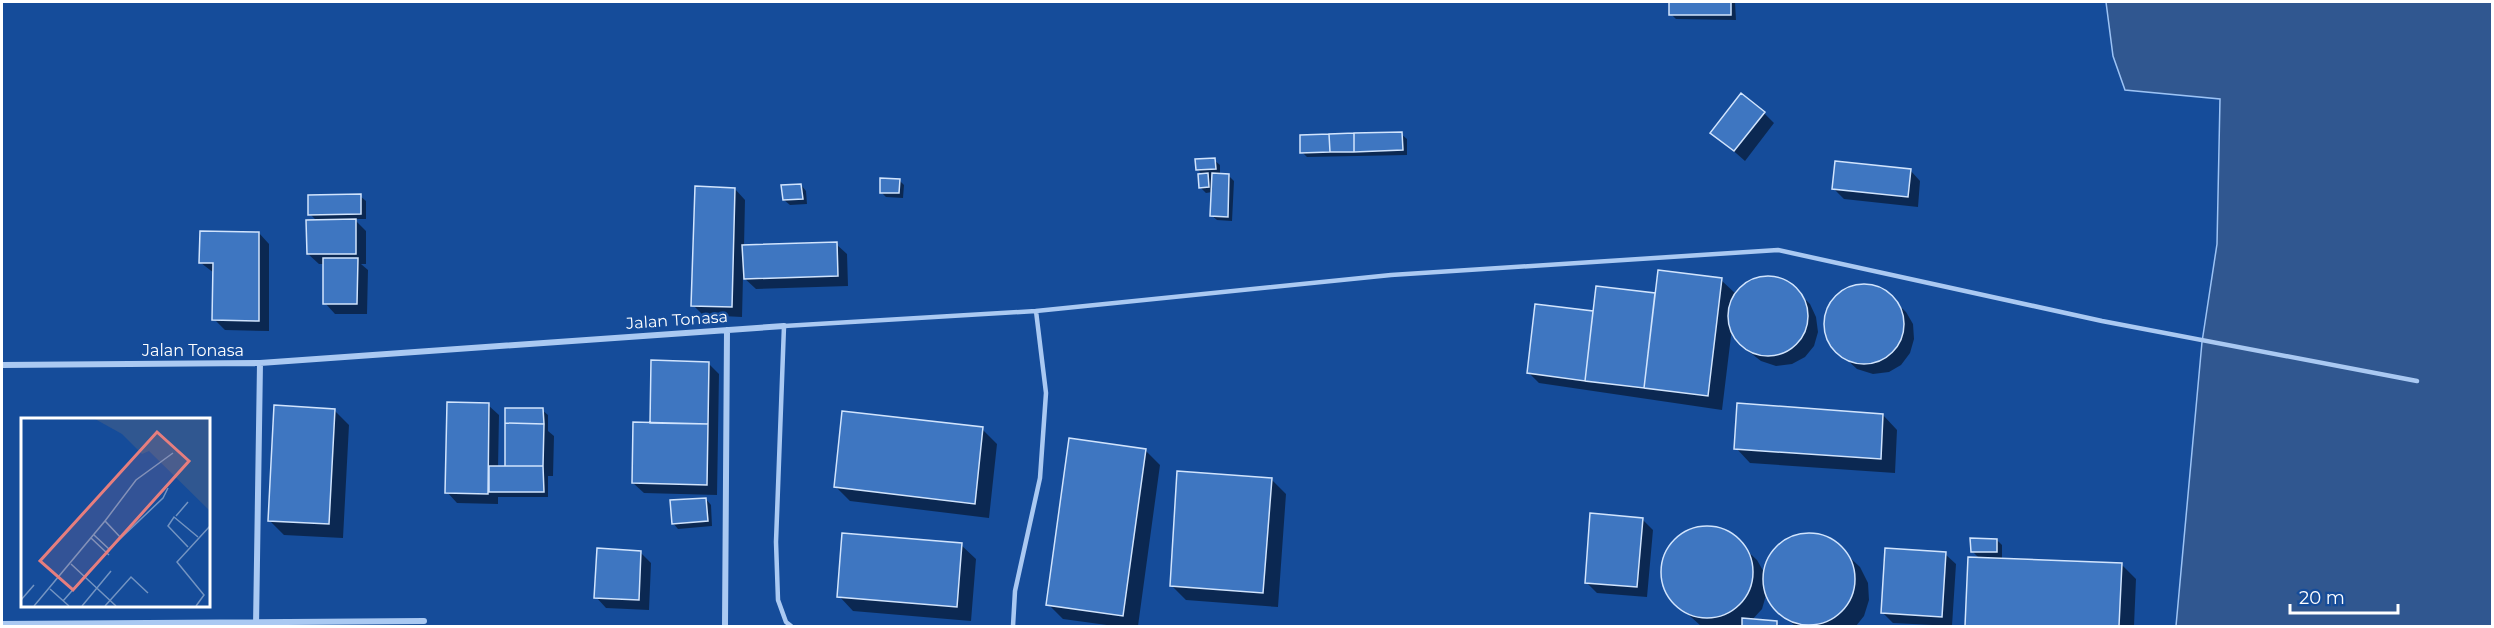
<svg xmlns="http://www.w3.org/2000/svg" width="2494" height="628" viewBox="0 0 2494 628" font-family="Montserrat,sans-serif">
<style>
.water{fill:#305790;stroke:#9cc3f5;stroke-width:1.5}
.shadow{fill:#0007}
.building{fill:#3e76c1;stroke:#d1e4fd;stroke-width:1.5}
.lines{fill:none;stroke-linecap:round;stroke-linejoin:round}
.service{stroke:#aac9f2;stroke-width:4.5}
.minor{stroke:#aac9f2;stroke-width:6}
.labels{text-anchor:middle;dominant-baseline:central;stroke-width:5;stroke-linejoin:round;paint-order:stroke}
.street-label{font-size:16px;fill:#fff;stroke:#154c9a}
.inset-road{fill:none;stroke:#7394c2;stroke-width:1.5}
.view{fill:#e67e7e;fill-opacity:0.15;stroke:#e67e7e;stroke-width:3}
.inset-edge{fill:none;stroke:#fff;stroke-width:3}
</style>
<rect width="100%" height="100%" fill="#154c9a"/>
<path class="water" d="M2106,2H2492V626H2176L2202,342L2217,244L2220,99L2125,90L2113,56Z"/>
<path class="shadow" d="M1671,2H1735L1736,20L1676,19L1671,14Z
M1764,113L1774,123L1745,161L1712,132Z
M1401,134L1407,139V155L1307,157L1302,152Z
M1214,160L1220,165V175H1228L1234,181L1232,221L1217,220L1211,215L1212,192L1206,193L1200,187L1203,175L1197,169Z
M1910,170L1920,181L1918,207L1844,199L1834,189Z
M899,180L904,185L903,198L886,197L881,192Z
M801,185L806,191L807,204L790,205L784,200Z
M735,189L745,200L744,247L836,244L847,254L848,286L756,289L743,277L742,317L703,315L693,305Z
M360,196L366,201V219H354L366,231V264H361L368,270L367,314H335L325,303L324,264H319L308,254L317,221L310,214Z
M259,233L269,244V331L225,330L214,319V273L201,263Z
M1760,278H1774L1788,283L1799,293L1810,304L1816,317L1818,332L1814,346L1805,357L1792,364L1776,366L1761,361L1748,351L1737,339L1732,328L1722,410L1539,383L1529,373L1537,305L1595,313L1655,295L1656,297L1721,280L1736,294L1747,283Z
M1856,286H1871L1884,291L1906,312L1913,324L1914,339L1910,353L1901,365L1889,372L1873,374L1857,369L1833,347L1827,332L1826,316L1833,301L1843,291Z
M709,364L719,374L717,495L644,493L633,483L651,424Z
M488,405L499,415L498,468H507L542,410L548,415V431L554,436L553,476H548V497H498V504L457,503L447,492Z
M334,410L349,425L343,538L284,535L269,520Z
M1883,415L1897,430L1895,473L1750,463L1736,448Z
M982,429L997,444L989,518L850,501L836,487Z
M1145,450L1160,465L1138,626H1114L1063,619L1048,604Z
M1271,479L1286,494L1278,607L1186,600L1171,585Z
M706,499L711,505L712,526L678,529L673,523Z
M1642,519L1653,530L1647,597L1597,593L1586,582Z
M1696,528H1713L1729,534L1757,560L1765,574L1772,555L1784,542L1799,536L1816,535L1832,541L1860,567L1868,583L1869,600L1864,616L1856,626H1795L1774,607L1767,592L1762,609L1752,620L1776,623L1780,626H1701L1671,599L1663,583V565L1669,548L1681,535Z
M1997,540L2002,545V560L2121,564L2136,579L2134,626H1967L1969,559H1980L1972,551Z
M961,545L976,559L971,621L853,611L839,596Z
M640,552L651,563L649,610L606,608L596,597Z
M1945,554L1956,564L1952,626L1893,623L1882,612Z"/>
<path class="building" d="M1669,2H1731V15H1669Z
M1741,93L1765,112L1734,151L1710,133Z
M1402,132L1403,150L1354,152V133Z
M1354,133V152H1330L1329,134Z
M1329,134L1330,152L1300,153V135Z
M1215,158L1216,169L1196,170L1195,159Z
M1835,161L1911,169L1908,197L1832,189Z
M1208,173L1209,187L1199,188L1198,174Z
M1212,173L1229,174L1228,217L1210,216Z
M880,178L900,179L899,193H880Z
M801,184L803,199L783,200L781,185Z
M695,186L735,188L732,307L691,306Z
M361,194V214L308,215V195Z
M356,219V254H307L306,220Z
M200,231L259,232V321L212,320L213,263H199Z
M837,242L838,276L744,279L742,245Z
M323,258H358L357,304H323Z
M1658,270L1722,278L1708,396L1644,388Z
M1728 316a40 40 0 1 1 80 0a40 40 0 1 1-80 0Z
M1824 324a40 40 0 1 1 80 0a40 40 0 1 1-80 0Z
M1596,286L1655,293L1644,388L1585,381Z
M1535,304L1593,311L1585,381L1527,373Z
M651,360L709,362L708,424L650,423Z
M447,402L489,403L488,494L445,493Z
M1737,403L1883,414L1881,459L1734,449Z
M274,405L335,409L329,524L268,521Z
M505,408H543L544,424L505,423Z
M842,411L983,427L975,504L834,487Z
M633,422L708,424L707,485L632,483Z
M505,423L544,424L543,466H505Z
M1069,438L1146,449L1123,616L1046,605Z
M489,466H543L544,492H489Z
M1177,471L1272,478L1263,593L1170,586Z
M706,498L708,521L672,524L670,500Z
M1590,513L1643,518L1637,587L1585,583Z
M1661 572a46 46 0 1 1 92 0a46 46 0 1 1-92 0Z
M842,533L962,543L957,607L837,597Z
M1763 579a46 46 0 1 1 92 0a46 46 0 1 1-92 0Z
M1970,538L1997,539V552H1971Z
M597,548L641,551L639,600L594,598Z
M1885,548L1946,552L1942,617L1881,613Z
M1968,557L2122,563L2119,626H1965Z
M1742,618L1777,621V626H1742Z"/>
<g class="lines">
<path class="service" d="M1036,311L1391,275L1778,250L2102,321L2417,381
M791,626L786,622L778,600L776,542L784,326L1036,311L1046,393L1040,478L1015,591L1013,626"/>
<path class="minor" d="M2,365L260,363L784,326
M2,624L424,621
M256,626L260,363
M725,626L727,330"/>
</g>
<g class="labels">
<g class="street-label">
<text transform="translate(677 320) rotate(-4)">Jalan Tonasa</text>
<text x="193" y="350">Jalan Tonasa</text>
</g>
</g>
<g transform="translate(21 418)">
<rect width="189" height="189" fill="#154c9a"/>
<path d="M74,1H189V93L128,33L121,36L101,16Z" fill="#305790"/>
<path class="inset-road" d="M155,98L167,84M84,103L115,62L152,35M73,117L88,131L100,120M70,120L88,137M167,129L147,108L153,99L177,119M50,146L95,188M29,171L48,188M0,182L13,167M42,183L71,150M13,188L84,103L100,120L142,80L147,70M61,188L90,153M84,188L110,159L127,175M175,188L183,177L156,144L189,108"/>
<path class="view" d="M136,14L168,43L52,172L19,143Z"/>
<rect width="189" height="189" class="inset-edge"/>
</g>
<rect width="2494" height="628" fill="none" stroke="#ffffff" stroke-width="6"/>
<path d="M2290 604v9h108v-9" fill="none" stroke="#ffffff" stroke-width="3"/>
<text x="2299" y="604" font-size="18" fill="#ffffff" stroke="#154c9a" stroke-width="4.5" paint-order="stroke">20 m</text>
</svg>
